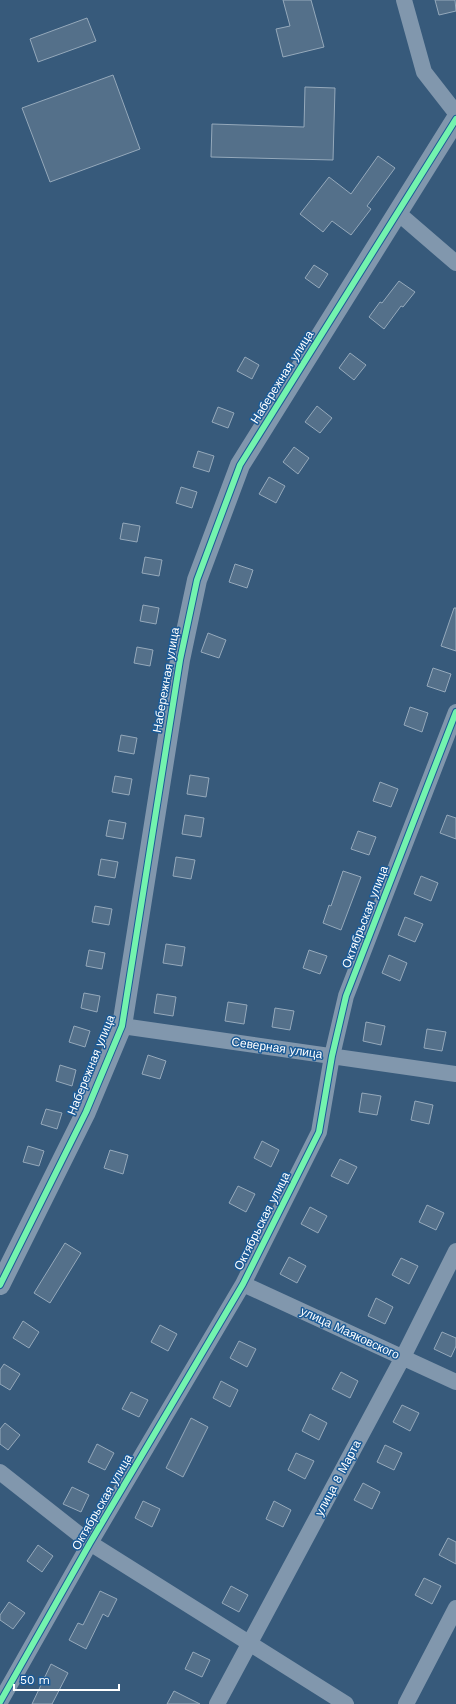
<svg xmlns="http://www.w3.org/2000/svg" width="456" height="1704" viewBox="0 0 456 1704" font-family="'Work Sans',sans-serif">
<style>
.building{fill:#54708a;stroke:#95a9bb}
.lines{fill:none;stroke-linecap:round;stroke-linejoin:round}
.minor{stroke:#8197ad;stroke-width:16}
.tertiary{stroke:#8197ad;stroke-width:20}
.cycleway-casing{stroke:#1b5b97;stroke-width:8}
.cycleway{stroke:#73f3ae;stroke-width:6}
.labels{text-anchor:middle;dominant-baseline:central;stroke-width:3;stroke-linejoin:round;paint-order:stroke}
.street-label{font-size:12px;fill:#fff;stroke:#1b5b97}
</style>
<rect width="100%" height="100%" fill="#375a7b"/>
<path class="building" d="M283,0H311L324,47L283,57L276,29L290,26Z
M435,0H455L456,11L439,15Z
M87,18L96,41L38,62L30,39Z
M113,75L140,149L50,182L22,108Z
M305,87L335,88L333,160L211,157L212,124L304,127Z
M378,156L395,168L367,206L371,209L351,235L332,221L323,232L300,214L329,177L351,194Z
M314,265L328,274L319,288L305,278Z
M399,281L415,292L403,307L401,306L384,329L369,317L380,302L382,303Z
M350,353L366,365L354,380L339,368Z
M245,357L259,365L252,379L237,371Z
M317,406L332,418L320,433L305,422Z
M218,407L234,413L228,428L212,422Z
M294,447L309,458L298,474L283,462Z
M198,451L214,456L209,472L193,467Z
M269,477L285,486L276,503L259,494Z
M181,487L197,492L192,508L176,503Z
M123,523L140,526L137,542L120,539Z
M145,557L162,560L159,576L142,573Z
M235,564L253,570L247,588L229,582Z
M143,605L159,608L156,624L140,621Z
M454,608H456V651L441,646Z
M208,633L226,640L219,658L201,652Z
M137,647L153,650L150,666L134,663Z
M433,668L451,674L445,692L427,686Z
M410,707L428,713L422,732L404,725Z
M121,735L137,738L134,754L118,751Z
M190,775L209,778L206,797L187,794Z
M115,776L132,779L129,795L112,792Z
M380,782L398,789L391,807L373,801Z
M185,815L204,818L201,837L182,834Z
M447,815L456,818V839L440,833Z
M109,820L126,823L123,839L106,836Z
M358,831L376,837L369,855L351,849Z
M176,857L195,860L191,879L173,876Z
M101,859L118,862L115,878L98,875Z
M343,871L361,877L341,930L323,923L329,905L331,906Z
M421,876L438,883L431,901L414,894Z
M95,906L112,909L109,925L92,922Z
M405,917L423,924L415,942L398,935Z
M166,944L185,947L182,966L163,963Z
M89,950L105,953L102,969L86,966Z
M309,950L327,956L320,974L303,968Z
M389,955L407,963L400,981L382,973Z
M84,993L100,996L97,1012L81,1008Z
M157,994L176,997L173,1016L154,1013Z
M228,1002L247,1005L244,1024L225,1021Z
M275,1008L294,1011L290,1030L272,1027Z
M366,1022L385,1026L381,1045L363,1041Z
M74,1026L90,1031L85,1047L69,1042Z
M427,1029L446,1032L442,1051L424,1048Z
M148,1055L166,1061L160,1079L142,1074Z
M60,1065L76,1070L72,1086L56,1081Z
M362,1093L381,1096L377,1115L359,1112Z
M415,1101L433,1105L429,1124L411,1120Z
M46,1109L62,1113L57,1129L41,1124Z
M262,1141L279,1150L271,1167L254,1158Z
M28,1146L44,1151L39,1166L23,1162Z
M110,1150L128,1155L123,1174L104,1168Z
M340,1159L357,1167L348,1184L331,1176Z
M238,1186L255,1194L246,1212L229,1203Z
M427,1205L444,1213L436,1230L419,1222Z
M310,1207L327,1216L318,1233L301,1224Z
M65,1243L81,1253L50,1303L34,1293Z
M289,1257L306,1266L297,1283L280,1274Z
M401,1258L418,1266L409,1284L392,1275Z
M376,1298L393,1307L385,1324L368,1316Z
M23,1321L39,1332L29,1348L13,1338Z
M160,1325L177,1334L168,1351L151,1342Z
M442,1332L456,1338V1346L451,1357L434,1349Z
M239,1341L256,1349L247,1367L230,1358Z
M4,1364L20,1374L10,1390L0,1384V1370Z
M341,1372L358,1381L350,1398L332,1389Z
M221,1381L238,1390L230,1407L213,1398Z
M131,1392L148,1400L139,1417L122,1409Z
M402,1405L419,1413L410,1431L393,1422Z
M310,1414L327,1423L319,1440L302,1431Z
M191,1418L208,1427L183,1477L166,1468Z
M5,1423L20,1435L8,1450L0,1444V1429Z
M97,1444L114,1453L105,1470L88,1462Z
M385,1445L402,1453L394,1470L377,1462Z
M296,1453L314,1461L305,1479L288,1470Z
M363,1483L380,1492L372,1509L354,1500Z
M72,1487L89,1495L81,1512L63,1504Z
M143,1501L160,1509L152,1527L135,1518Z
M274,1501L291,1510L283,1527L266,1519Z
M448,1538L456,1542V1564L439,1555Z
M38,1545L53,1556L42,1572L27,1561Z
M424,1578L441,1586L432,1604L415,1595Z
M231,1586L248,1595L239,1612L222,1603Z
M100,1591L117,1599L108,1617L103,1614L86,1649L69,1640L78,1623L83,1625Z
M9,1602L25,1613L13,1629L0,1620V1615Z
M193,1652L210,1660L202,1677L185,1669Z
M51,1664L68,1673L52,1704H32Z
M174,1691L200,1704H167Z"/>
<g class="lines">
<path class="minor" d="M404,0L424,72L456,113
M398,213L456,263
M122,1026L456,1074
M243,1284L456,1382
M0,1472L90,1543L346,1704
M0,1702L90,1543L243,1284L319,1132L332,1056L346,996L456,712
M217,1704L403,1357L456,1251
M406,1704L456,1608"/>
<path class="tertiary" d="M0,1285L86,1112L122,1026L180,660L197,580L240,465L456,119"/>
<defs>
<path id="cycleway" d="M0,1285L86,1112L122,1026L180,660L197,580L240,465L456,119
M0,1702L90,1543L243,1284L319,1132L332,1056L346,996L456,712"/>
</defs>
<use href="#cycleway" class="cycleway-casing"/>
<use href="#cycleway" class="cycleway"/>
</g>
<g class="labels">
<g class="street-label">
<text transform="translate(282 377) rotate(-58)">Набережная улица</text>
<text transform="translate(166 680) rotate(-80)">Набережная улица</text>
<text transform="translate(365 917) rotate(-69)">Октябрьская улица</text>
<text transform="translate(277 1048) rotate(8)">Северная улица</text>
<text transform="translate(91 1065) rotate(-68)">Набережная улица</text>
<text transform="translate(262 1221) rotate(-63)">Октябрьская улица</text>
<text transform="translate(350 1333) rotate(25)">улица Маяковского</text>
<text transform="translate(338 1478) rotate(-62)">улица 8 Марта</text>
<text transform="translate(102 1502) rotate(-60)">Октябрьская улица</text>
</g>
</g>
<path d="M14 1684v6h105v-6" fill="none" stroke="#ffffff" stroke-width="2"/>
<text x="20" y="1684" font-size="12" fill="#ffffff" stroke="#1b5b97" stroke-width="3" paint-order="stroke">50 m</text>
</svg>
